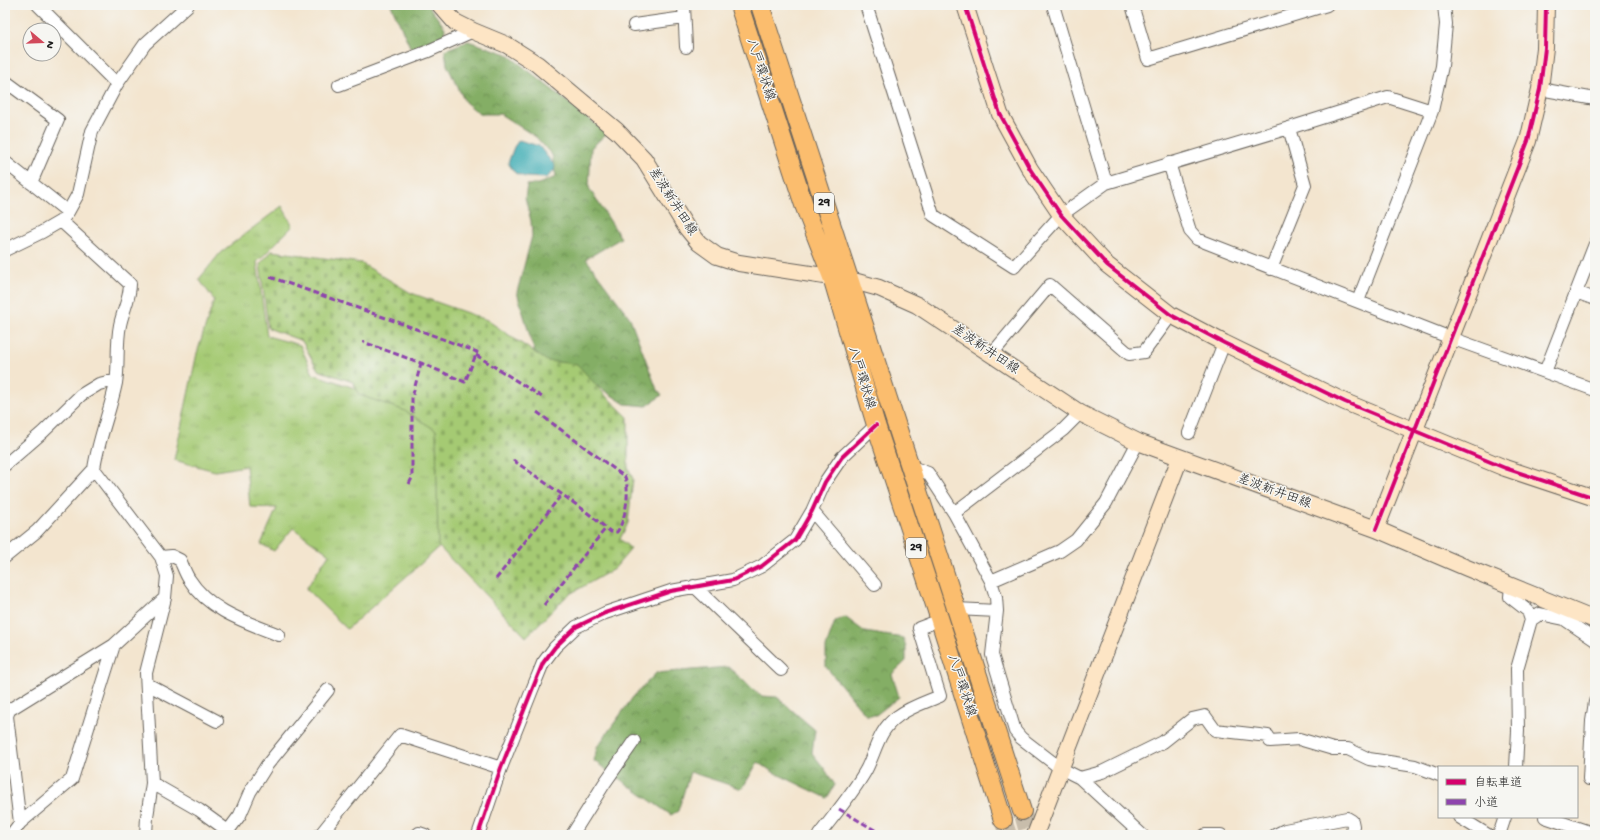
<svg xmlns="http://www.w3.org/2000/svg" width="1600" height="840" viewBox="0 0 1600 840" font-family="'Gochi Hand','Klee One',sans-serif">
<style>
.grass{fill:url(#grass-tufts);stroke:#607348}
.forest{fill:url(#forest-crowns);stroke:#506540}
.cemetery{fill:url(#cemetery-stones);stroke:#607348}
.water{fill:#3aabb3;stroke:#2b6468}
.lines{fill:none;stroke-linecap:round;stroke-linejoin:round}
.primary-tunnel{stroke:#c8bdab;stroke-width:18;stroke-dasharray:18 9;stroke-linecap:butt}
.street-casing{stroke:#67625b;stroke-width:14}
.secondary-casing{stroke:#67625b;stroke-width:18}
.primary-casing{stroke:#67625b;stroke-width:20}
.street{stroke:#fff;stroke-width:12}
.secondary{stroke:#fde5c5;stroke-width:16}
.primary{stroke:#fbbd6e;stroke-width:18}
.quiet{stroke:#8e44ad;stroke-width:3;stroke-dasharray:6 3;stroke-linecap:butt}
.cycleway-casing{stroke:#f6f6f2;stroke-width:6}
.cycleway{stroke:#d6006c;stroke-width:4}
.labels{text-anchor:middle;dominant-baseline:central;stroke-width:3;stroke-linejoin:round;paint-order:stroke}
.shield{fill:#f6f6f2;stroke:#5d5d5c;stroke-width:1}
.shield-label{font-size:12px;font-weight:bold;fill:#1c1c1c}
.street-label{font-size:13px;fill:#1c1c1c;stroke:#f6f6f2}
</style>
<defs>
<pattern id="grass-tufts" width="24" height="20" patternUnits="userSpaceOnUse"><rect width="24" height="20" fill="#a5ca73"/><path d="M3 7l-1-3M5 7V3M7 7l1-3M15 17l-1-3M17 17v-4M19 17l1-3" fill="none" stroke="#8dad63"/></pattern>
<pattern id="forest-crowns" width="20" height="18" patternUnits="userSpaceOnUse"><rect width="20" height="18" fill="#84ae65"/><path d="M2 6a3 3 0 1 1 6 0M12 15a3 3 0 1 1 6 0" fill="none" stroke="#6b8d52"/></pattern>
<pattern id="cemetery-stones" width="16" height="16" patternUnits="userSpaceOnUse"><rect width="16" height="16" fill="#a5ca73"/><path d="M2 7V4a2 2 0 0 1 4 0v3zM10 15v-3a2 2 0 0 1 4 0v3z" fill="#8dad63"/></pattern>
</defs>
<rect width="100%" height="100%" fill="#f6f6f2"/>
<filter id="ink" filterUnits="userSpaceOnUse"><feTurbulence type="fractalNoise" baseFrequency=".025" numOctaves="2"/><feDisplacementMap in="SourceGraphic" scale="8" xChannelSelector="R" yChannelSelector="G"/><feConvolveMatrix kernelMatrix="1 2 1 2 8 2 1 2 1" color-interpolation-filters="sRGB"/></filter>
<filter id="wash" filterUnits="userSpaceOnUse"><feTurbulence type="fractalNoise" baseFrequency=".012" numOctaves="4" result="noise"/><feDisplacementMap in="SourceGraphic" scale="16" xChannelSelector="R" yChannelSelector="G"/><feGaussianBlur stdDeviation="0.9" result="paint"/><feColorMatrix in="noise" values="0 0 0 0 0 0 0 0 0 0 0 0 0 0 0 0 0 1.4 0 .05"/><feComposite in="paint" operator="in"/></filter>
<g filter="url(#wash)">
<rect width="100%" height="100%" fill="#f3e5cf"/>
<path class="grass" d="M282,206L293,226L257,262L267,336L300,345L313,374L402,404L440,427L443,544L347,629L306,589L329,554L293,528L274,551L261,544L277,508L250,507L246,466L215,471L174,460L197,353L214,300L199,279L221,252Z"/>
<path class="forest" d="M391,5H428L445,28L444,36L411,49Z
M468,41L507,54L607,133L591,148L589,188L621,238L586,259L630,318L656,387L662,395L647,406L625,404L574,371L541,374L517,292L532,236L531,221L525,198L527,185L538,184L556,177L552,155L536,137L500,114H480L465,102L447,65L445,50Z
M845,617L865,632L903,638L906,646V661L892,674L899,697L876,715H866L826,667V647L835,621Z
M728,667L761,696L777,697L815,730L812,753L824,768L835,785L827,798L773,772L758,762L742,789L690,772L678,811L671,815L594,761L597,747L633,697L656,673Z"/>
<path class="cemetery" d="M272,251L361,263L411,293L487,320L547,361L577,364L606,396L628,417V467L633,479L628,523L620,539L631,549L614,569L568,595L526,637L438,546L436,430L403,410L359,395L353,382L318,370L302,341L268,328L260,264Z"/>
<path class="water" d="M519,140L539,146L555,166L554,171L546,178L525,177L515,173L508,163L514,147Z"/>
</g>
<g filter="url(#ink)">
<g class="lines">
<path class="primary-tunnel" d="M1022,811L1029,835
M1003,820L1008,835"/>
<defs>
<path id="street" d="M38,5L117,84
M684,5L686,47
M866,5L933,215L1014,267L1061,215L1106,183L1289,128L1388,97L1432,111
M1053,5L1106,183
M1132,5L1148,59L1327,5
M634,25L684,18
M5,81L58,120L31,183
M339,85L426,52L473,31
M1540,89L1595,99
M5,162L68,212
M1169,163L1190,231L1197,239L1451,338L1595,390
M5,250L42,232L61,221L68,212L78,194L92,131L117,84L145,44L188,5
M1271,269L1305,185L1289,128
M1576,292L1595,299
M1358,301L1432,111L1442,66L1446,24L1444,5
M991,355L1050,285L1129,354L1144,352L1171,315
M1545,372L1595,244
M1189,433L1224,343
M5,465L43,432L81,395L99,384L116,380
M909,466L928,473L954,513L991,581L996,597L997,611L992,655L1015,731L1021,738L1060,768L1080,778L1142,835
M94,469L161,557L172,556L180,560C183,566 185,573 189,579C209,611 246,622 279,635
M812,511L875,585
M954,513L1063,430L1080,413
M5,557L37,531L94,469C98,440 110,412 116,383C119,364 116,345 120,325C123,310 130,299 130,284L61,221
M991,581L1060,551L1076,540L1106,503L1138,442
M694,586L781,670
M1511,586L1510,597L1528,611L1531,620L1517,669L1518,731L1516,767
M956,609L997,611
M1531,620L1540,614L1564,619L1595,640
M147,684L217,721
M1080,778L1102,772L1163,742L1192,719L1205,716L1215,730L1268,736L1270,741L1299,739L1333,749H1348L1369,759L1415,766L1439,775
M1589,779L1592,721L1595,702
M152,783L199,810L228,831L240,815L250,792L267,765L328,690
M1459,817L1488,835
M1545,817L1595,834
M20,823L7,716L9,710L114,645L165,598
M11,835L20,823L72,779L114,645
M146,835L147,817L152,783L146,673L165,598L167,576L161,557
M320,835L400,735L501,768
M417,835L419,833L425,835
M478,835L501,768L532,690L543,663L555,647L576,627L605,613L671,591L733,580L762,566L795,540L812,511L825,482L842,457L876,425
M572,835L604,784L634,741
M819,835C835,814 853,793 866,770C876,751 878,730 898,716C910,707 926,702 940,696L919,628L940,620
M1205,835H1221
M1275,835L1285,830L1347,818L1352,821L1353,826L1351,835
M1499,835L1505,817"/>
<path id="secondary" d="M440,5L455,22L473,31L507,45L537,64L617,131L644,159L686,227L699,243L717,256L739,263L850,280L879,288L917,305L1080,413L1138,442L1376,529L1467,568L1595,620
M965,5L1000,114L1030,169L1061,215L1107,265L1171,315L1224,343L1345,402L1505,468L1595,498
M1376,529L1528,141L1540,89L1545,48L1546,5
M1035,835L1180,458"/>
<path id="primary" d="M739,5L804,205L832,277L876,425L936,608L1003,820
M760,5L1022,811"/>
</defs>
<use href="#street" class="street-casing"/>
<use href="#secondary" class="secondary-casing"/>
<use href="#primary" class="primary-casing"/>
<use href="#street" class="street"/>
<use href="#secondary" class="secondary"/>
<use href="#primary" class="primary"/>
<path class="quiet" d="M270,277L403,324L477,352L465,382L421,363L363,342
M476,355L542,397
M513,460L584,510L611,532H617C626,519 630,491 625,477L537,412
M409,484L412,478V398L421,363
M496,579L562,494
M544,605L606,528
M839,809L883,835"/>
<defs>
<path id="cycleway" d="M965,5L1000,114L1030,169L1061,215L1107,265L1171,315L1224,343L1345,402L1505,468L1595,498
M1376,529L1528,141L1540,89L1545,48L1546,5
M478,835L501,768L532,690L543,663L555,647L576,627L605,613L671,591L733,580L762,566L795,540L812,511L825,482L842,457L876,425"/>
</defs>
<use href="#cycleway" class="cycleway-casing"/>
<use href="#cycleway" class="cycleway"/>
</g>
</g>
<g class="labels">
<g class="shield">
<rect x="814" y="193" width="20" height="20" rx="3"/>
<rect x="906" y="538" width="20" height="20" rx="3"/>
</g>
<g class="shield-label">
<text x="824" y="203">29</text>
<text x="916" y="548">29</text>
</g>
<g class="street-label">
<text transform="translate(760 70) rotate(72)">八戸環状線</text>
<text transform="translate(672 202) rotate(57)">差波新井田線</text>
<text transform="translate(985 350) rotate(34)">差波新井田線</text>
<text transform="translate(861 378) rotate(73)">八戸環状線</text>
<text transform="translate(1274 492) rotate(20)">差波新井田線</text>
<text transform="translate(961 686) rotate(72)">八戸環状線</text>
</g>
</g>
<rect width="1600" height="840" fill="none" stroke="#f6f6f2" stroke-width="20"/>
<rect x="1438" y="766" width="140" height="52" fill="#f6f6f2" stroke="#9f9f9c"/>
<rect x="1446" y="779" width="20" height="6" fill="#d6006c" stroke="#9f9f9c"/>
<text x="1474" y="786" font-size="12" fill="#1c1c1c">自転車道</text>
<rect x="1446" y="799" width="20" height="6" fill="#8e44ad" stroke="#9f9f9c"/>
<text x="1474" y="806" font-size="12" fill="#1c1c1c">小道</text>
<g transform="translate(42 42) rotate(109)"><circle r="19" fill="#f6f6f2" stroke="#9f9f9c"/>
<path d="M0-3L7 15L0 10L-7 15Z" fill="#d1495b"/>
<text y="-6" font-size="11" font-weight="bold" text-anchor="middle" fill="#1c1c1c">N</text>
</g>
</svg>
